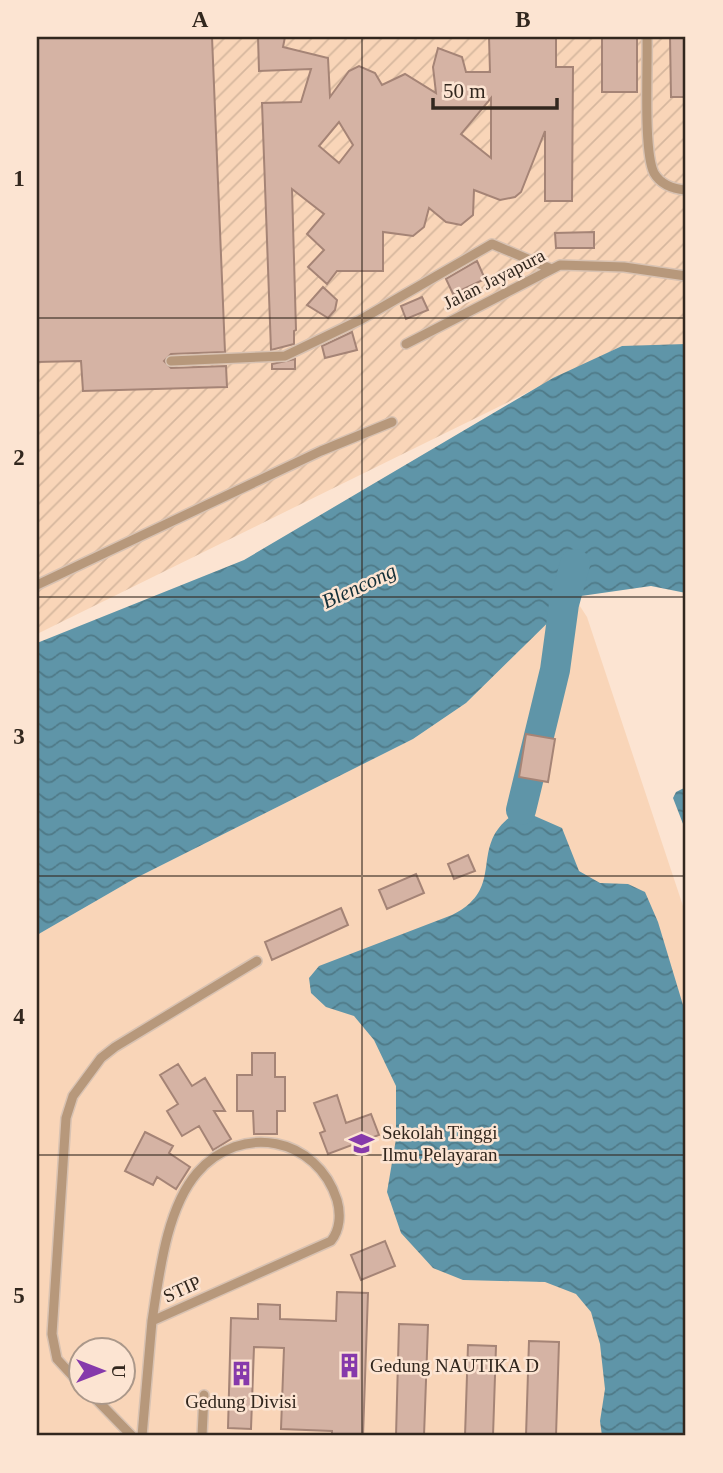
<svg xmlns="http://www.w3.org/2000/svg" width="723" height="1473" viewBox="0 0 723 1473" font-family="Georgia,serif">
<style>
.built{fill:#f9d5b8;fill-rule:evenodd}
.industrial{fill:url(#industrial-furrows)}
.water{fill:url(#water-waves)}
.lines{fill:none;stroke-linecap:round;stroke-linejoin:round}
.river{stroke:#5f95a8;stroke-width:30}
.building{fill:#d5b3a4;stroke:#a58476;stroke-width:2;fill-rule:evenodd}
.lane-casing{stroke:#d8c2b2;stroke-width:12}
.lane{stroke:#b7987b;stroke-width:9}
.grid{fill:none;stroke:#32271e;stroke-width:2;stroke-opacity:0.55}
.labels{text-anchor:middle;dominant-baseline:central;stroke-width:5;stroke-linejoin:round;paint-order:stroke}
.street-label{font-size:19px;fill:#32271e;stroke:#fce4d2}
.poi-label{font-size:19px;fill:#32271e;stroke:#fce4d2;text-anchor:start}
.water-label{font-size:21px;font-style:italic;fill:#132f38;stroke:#fce4d2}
.neatline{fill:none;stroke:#32271e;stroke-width:2.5}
.grid-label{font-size:23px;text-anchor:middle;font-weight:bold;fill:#32271e}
</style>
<defs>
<pattern id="industrial-furrows" width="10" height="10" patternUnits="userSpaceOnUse" patternTransform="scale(1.75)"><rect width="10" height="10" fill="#f9d5b8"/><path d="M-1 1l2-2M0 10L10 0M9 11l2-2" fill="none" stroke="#d6b79e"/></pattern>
<pattern id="water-waves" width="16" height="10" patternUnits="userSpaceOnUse" patternTransform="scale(1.75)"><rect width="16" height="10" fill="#5f95a8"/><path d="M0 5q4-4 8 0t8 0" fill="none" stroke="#4f7a88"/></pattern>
</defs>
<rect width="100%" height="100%" fill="#fce4d2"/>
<path class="built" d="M574,597L587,617L686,915V1436H37V935L134,879L413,739L466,703ZM80,1350H122V1392H80Z"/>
<path class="industrial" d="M37,37H686V352L622,346L37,634Z"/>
<path class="water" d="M686,344V593L651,586L574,597L466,703L413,739L134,879L37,935V643L244,560L553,378L622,346Z
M686,787V872L685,829L673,798L676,792Z
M521,810L562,828L579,871L600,883L628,884L645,892L658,922L686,1015V1436H602L600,1421L605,1389L600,1344L591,1312L576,1294L545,1282L463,1280L433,1268L401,1233L387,1192L396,1139V1086L374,1040L354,1016L326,1007L311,993L309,978L319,966L452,915C458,912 465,908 470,903C500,876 470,838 521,810Z"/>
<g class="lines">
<path class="river" d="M521,810L555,670L564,604L575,564"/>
</g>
<path class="building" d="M37,37H212L225,352L171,354L164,361L171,368L226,366L227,387L83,391L81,361L37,362Z
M258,37H285L283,47L328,58L330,97L349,71L359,66L375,73L382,85L405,74L436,93L433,67L438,48L462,57L466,72H490L489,37H556V67H573L572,201H545V131L521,192L515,197L500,200L474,190L473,215L461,225L446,222L429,208L424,227L413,236L383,232V271H337L327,284L308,267L324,250L307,234L324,214L292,189L296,330L294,331V344L271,350L262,103L301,102L311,69L259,71ZM491,98V158L461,134ZM339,122L353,145L339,163L319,146Z
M602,37H637V92H602Z
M670,37H686V97H671Z
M594,232V248H556L555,233Z
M477,261L485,279L453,294L446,279Z
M323,287L337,300L335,310L328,318L307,305Z
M422,297L428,310L406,319L401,306Z
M352,332L357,350L325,358L322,346Z
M295,359V369H272V364Z
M526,734L555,739L548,782L519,777Z
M468,855L475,871L454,879L448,864Z
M416,874L424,893L387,909L379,890Z
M341,908L348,925L272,960L265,942Z
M252,1053H275V1077H285V1111H277V1134H254L253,1111H237V1075H252Z
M178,1064L192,1086L205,1078L225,1111H214L231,1139L213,1150L199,1126L182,1136L167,1111L178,1104L160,1075Z
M337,1095L346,1123L371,1114L379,1135L328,1154L320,1133L325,1131L314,1103Z
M145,1132L173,1146L169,1153L190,1167L176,1189L157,1177L153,1185L125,1171Z
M385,1241L395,1266L361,1280L351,1255Z
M337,1292L368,1293L363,1436H332V1431L281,1429L284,1348L254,1347L251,1429L228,1428L231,1318L258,1319V1304L280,1305V1319L336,1321Z
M399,1324L428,1325L424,1436H396Z
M529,1341L559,1342L556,1436H526Z
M468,1345L496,1346L493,1436H465Z"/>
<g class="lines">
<defs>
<path id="lane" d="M647,37C648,65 643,151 654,173C661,185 673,189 686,190
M406,344L560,265L624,267L686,276
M171,361L285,356L360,320L492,244L549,268
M37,585L321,451L392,422
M80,1384L57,1359L52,1334L66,1118L73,1096L101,1058L115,1047L257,961
M89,1392L132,1436
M142,1436L152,1321L331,1241C340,1230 341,1214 337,1200C317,1137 241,1122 197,1173C166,1209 159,1276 152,1321
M202,1436L204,1395"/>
</defs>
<use href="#lane" class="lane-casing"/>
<use href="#lane" class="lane"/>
</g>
<path class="grid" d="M362,37V1436M37,318H686M37,597H686M37,876H686M37,1155H686"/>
<defs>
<symbol id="university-bare" viewBox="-9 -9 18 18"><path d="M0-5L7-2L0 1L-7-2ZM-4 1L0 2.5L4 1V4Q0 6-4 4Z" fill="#8639ab" stroke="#fce4d2" stroke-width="2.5" paint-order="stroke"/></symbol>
<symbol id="building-bare" viewBox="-9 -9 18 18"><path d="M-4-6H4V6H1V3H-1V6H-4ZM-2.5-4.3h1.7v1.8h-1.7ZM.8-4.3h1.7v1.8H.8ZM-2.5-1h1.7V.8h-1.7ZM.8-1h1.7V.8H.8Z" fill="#8639ab" stroke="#fce4d2" stroke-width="2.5" paint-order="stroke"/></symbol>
</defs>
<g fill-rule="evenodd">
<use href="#university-bare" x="344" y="1126" width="35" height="35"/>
<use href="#building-bare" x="332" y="1348" width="35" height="35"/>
<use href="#building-bare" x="224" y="1356" width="35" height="35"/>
</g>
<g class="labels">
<g class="street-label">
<text transform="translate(494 279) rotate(-27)">Jalan Jayapura</text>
<text transform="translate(182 1289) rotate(-24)">STIP</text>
</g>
<g class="poi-label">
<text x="382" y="1132">Sekolah Tinggi<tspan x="382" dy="22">Ilmu Pelayaran</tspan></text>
<text x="370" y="1365">Gedung NAUTIKA D</text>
<text x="241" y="1401" text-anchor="middle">Gedung Divisi</text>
</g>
<g class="water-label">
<text transform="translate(359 586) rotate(-25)">Blencong</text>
</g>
</g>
<rect width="723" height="1473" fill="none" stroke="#fce4d2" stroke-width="77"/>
<g transform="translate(102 1371) rotate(90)"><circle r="33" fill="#fce4d2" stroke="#ab988a" stroke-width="2"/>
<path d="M0-5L12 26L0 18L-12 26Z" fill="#8639ab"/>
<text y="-10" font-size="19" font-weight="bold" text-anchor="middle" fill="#32271e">U</text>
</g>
<path d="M433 98v10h124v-10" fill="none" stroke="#32271e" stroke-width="3.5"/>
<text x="443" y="98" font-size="21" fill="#32271e" stroke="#fce4d2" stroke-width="5" paint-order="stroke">50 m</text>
<rect x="38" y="38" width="646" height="1396" class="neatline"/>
<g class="grid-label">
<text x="200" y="27">A</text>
<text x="523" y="27">B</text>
<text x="19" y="186">1</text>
<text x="19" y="465">2</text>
<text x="19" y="744">3</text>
<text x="19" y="1024">4</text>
<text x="19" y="1303">5</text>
</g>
</svg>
